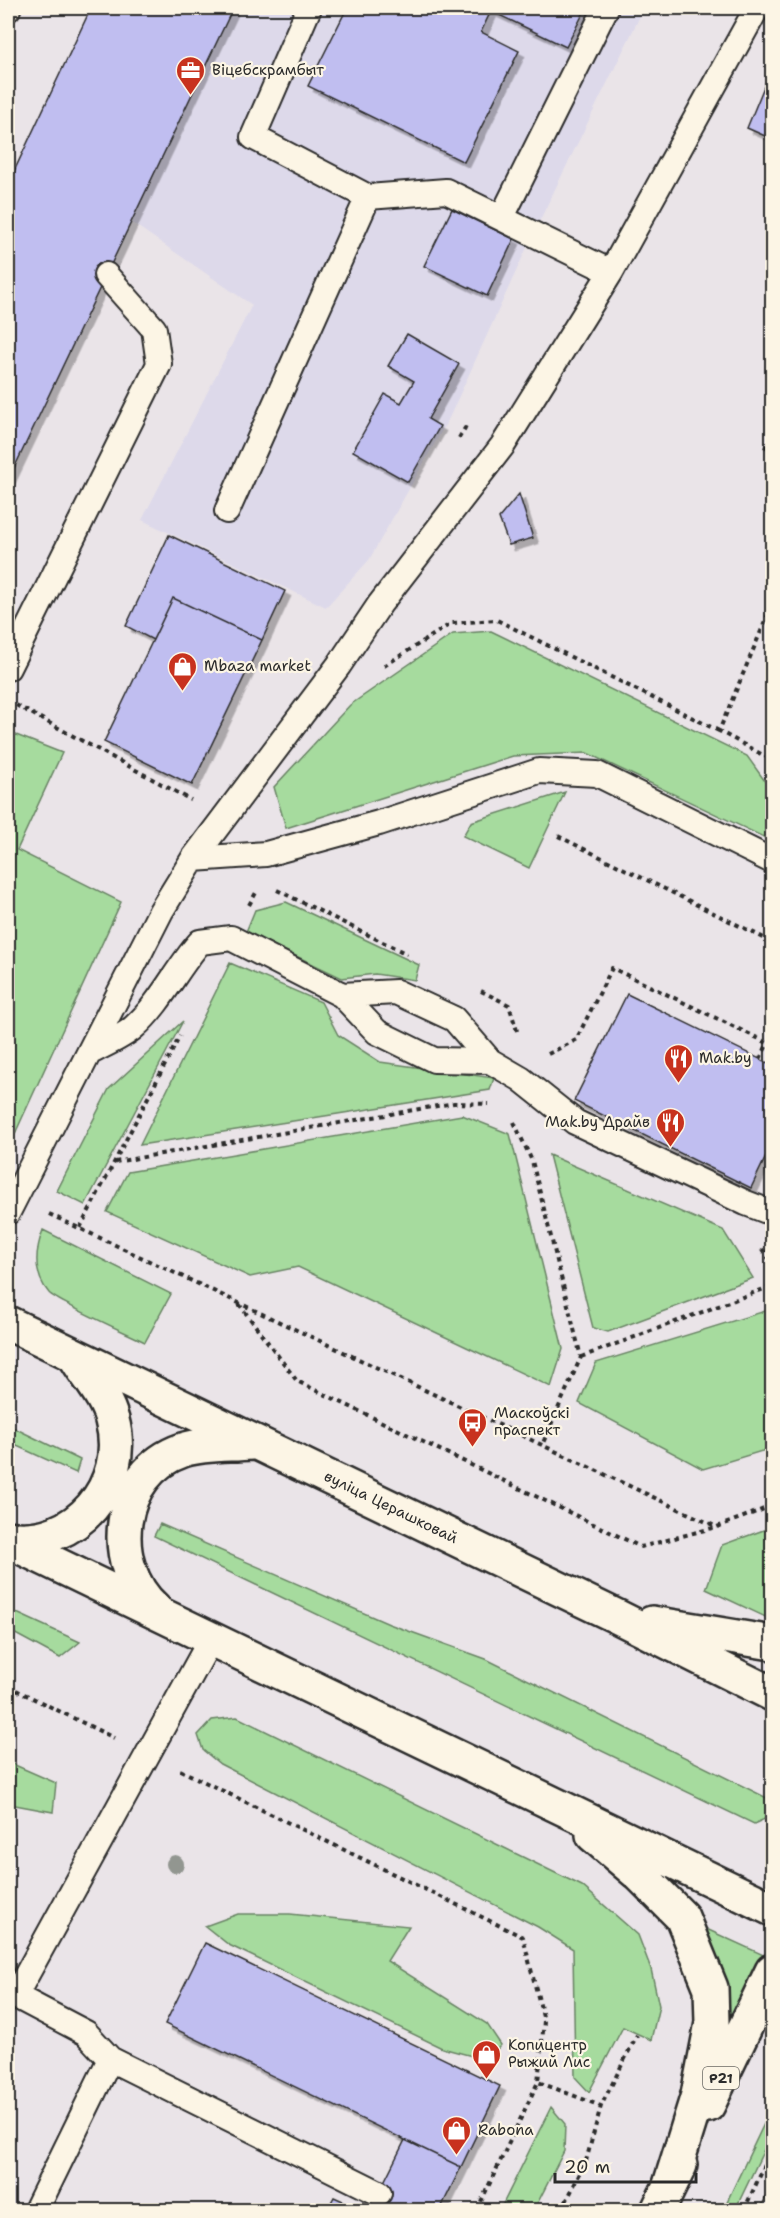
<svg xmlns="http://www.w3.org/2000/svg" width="780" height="2218" viewBox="0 0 780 2218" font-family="'Shantell Sans',sans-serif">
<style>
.built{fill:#ddd9ea}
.green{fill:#a6db9e;stroke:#688364;stroke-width:1.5}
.building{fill:#c0bef0;stroke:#2b2b2b;stroke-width:1.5;filter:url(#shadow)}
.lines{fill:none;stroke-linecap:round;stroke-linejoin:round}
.service-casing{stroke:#2b2b2b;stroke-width:28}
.primary-casing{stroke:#2b2b2b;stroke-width:38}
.path{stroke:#2b2b2b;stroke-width:4;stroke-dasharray:4.5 4.5;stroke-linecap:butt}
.service{stroke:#fcf5e5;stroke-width:24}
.primary{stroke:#fcf5e5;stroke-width:33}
.tram{stroke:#2b2b2b;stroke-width:1.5}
.tree{fill:#929690}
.labels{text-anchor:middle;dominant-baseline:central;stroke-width:4.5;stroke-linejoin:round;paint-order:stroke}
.shield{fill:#fcf5e5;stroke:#6a6863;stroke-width:1.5}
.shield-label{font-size:14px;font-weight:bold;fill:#2b2b2b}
.poi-label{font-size:15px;fill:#2b2b2b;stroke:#fcf5e5;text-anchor:start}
.street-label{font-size:15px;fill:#2b2b2b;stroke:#fcf5e5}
</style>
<defs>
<filter id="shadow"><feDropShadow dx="5.5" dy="5.5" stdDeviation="0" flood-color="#0004"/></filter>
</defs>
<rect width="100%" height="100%" fill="#eae4e8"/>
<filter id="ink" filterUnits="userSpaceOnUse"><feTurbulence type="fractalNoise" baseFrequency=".0167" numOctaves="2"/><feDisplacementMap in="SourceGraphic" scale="12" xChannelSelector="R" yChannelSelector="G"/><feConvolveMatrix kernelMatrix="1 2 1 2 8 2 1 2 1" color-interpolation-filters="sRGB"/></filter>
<g filter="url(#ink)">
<path class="built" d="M233,8H644L534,232L449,418L369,560L326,607L142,520L252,305L131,222Z"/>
<path class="green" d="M491,631L747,756L772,791V841L587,753L513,756L286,828L274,787L350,705L453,634Z
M11,733L62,753L17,850L121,902L8,1149V742Z
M565,792L529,868L463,836L471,822Z
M286,902L419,965L415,980L375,974L342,978L246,932L255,910Z
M230,963L321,1002L338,1035L380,1062L494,1078L490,1090L140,1145Z
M183,1021L85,1205L57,1191L109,1089Z
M462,1115L510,1134L563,1349L551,1387L298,1267L250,1277L107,1212L128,1172Z
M549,1155L723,1230L753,1278L608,1332L593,1328Z
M43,1230L171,1294L145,1342C129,1334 57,1302 49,1293C33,1274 35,1251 43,1230Z
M772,1309V1448L703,1469L579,1403L596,1363Z
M8,1425L80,1460L76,1473L8,1442Z
M160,1524L389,1624L486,1659L767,1798L769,1817L754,1824L154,1536Z
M772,1527V1620L706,1589L722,1545Z
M8,1609L80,1642L60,1658L8,1630Z
M237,1717L582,1886L638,1935L651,1969L659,2006L651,2040L623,2027L589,2092L575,2077L573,1949L538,1927L220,1764L203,1750L198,1735L212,1720Z
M8,1762L56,1783L53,1812L10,1804L8,1806Z
M238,1914H290L409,1926L387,1961L487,2024L501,2045L487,2060L442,2048L229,1945L205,1926Z
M702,1927L768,1957L729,2039L727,2000Z
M551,2107L565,2124L564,2151L534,2210H500Z
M772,2107V2133L735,2210H723Z"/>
<path class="building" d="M91,8H233L8,481V184Z
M347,8H586L566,47L491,11L481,32L519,51L464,162L308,86Z
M772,67V139L747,128Z
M452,209L514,239L487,296L424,266Z
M407,334L459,364L428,419L440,426L408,482L353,451L385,394L401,403L414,381L388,366Z
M519,494L533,538L509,545L499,518Z
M169,535L285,591L262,640L173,598L153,640L126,626Z
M173,598L262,640L192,785L104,742Z
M627,994L772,1065V1144L751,1188L574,1101Z
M205,1943L500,2086L461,2167L165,2024Z
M405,2140L461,2167L440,2210H370Z
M334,2197L363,2210H327Z"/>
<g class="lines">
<defs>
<path id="service" d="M309,8L253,137L368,197
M8,9V8
M502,217L606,8
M227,511L368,197L446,191L611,272
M8,668L159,364L154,329L106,275
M193,859L266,854L379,823L539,771L597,774L772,861
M342,995L396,992L454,1019L490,1061
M89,1053C103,1045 122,1038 134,1027C162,1002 176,969 200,942L231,938L342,995L377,1032L434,1060L490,1061L521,1079L575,1122L746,1203L772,1213
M8,1212L161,911L193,859L339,665L380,604L503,445L611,272L757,8
M8,1992L86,2033L110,2059L36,2210
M15,1996L211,1639
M110,2059L379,2193"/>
<path id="primary" d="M8,1323L618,1617L772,1694
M8,1538C75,1549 130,1484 112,1420C106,1396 87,1377 75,1356
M8,1541L772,1909
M155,1609C106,1565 115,1473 183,1450C205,1443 229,1445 251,1443
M652,1623L772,1643
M593,1835L641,1876L682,1917L711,1988L712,2023L698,2095L670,2185
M708,2105L772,1971
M658,2210L680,2165"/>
</defs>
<use href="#service" class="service-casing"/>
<use href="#primary" class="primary-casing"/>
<path class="path" d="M459,438L465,428L469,430
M764,446L772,450
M772,605L719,731L772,760
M384,666L452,623L497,620L719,731
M16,705L191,800
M558,836L772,942
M277,890L407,954
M249,905L257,891
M481,991L509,1005L518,1034
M548,1054L576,1040L612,968L772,1045
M760,1059L768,1043
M514,1122L532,1161L581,1357L542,1445
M115,1162L454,1103L489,1104
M49,1214L717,1527L772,1506
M80,1228L180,1036
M762,1249L772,1263
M239,1304L297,1381L641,1547L716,1527
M581,1357L772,1286
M8,1686L114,1738
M180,1770L523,1937L544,2021L538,2082L601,2106
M477,2210L538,2082
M562,2210L586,2161L601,2106L637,2035
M744,2210L772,2150"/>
<use href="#service" class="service"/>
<use href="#primary" class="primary"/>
<path class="tram" d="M760,2210L772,2184"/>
</g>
<circle class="tree" cx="175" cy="1864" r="9"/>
</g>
<defs>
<symbol id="office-pin" viewBox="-11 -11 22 30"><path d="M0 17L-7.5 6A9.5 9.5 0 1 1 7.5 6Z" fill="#c8321e" stroke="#fcf5e5"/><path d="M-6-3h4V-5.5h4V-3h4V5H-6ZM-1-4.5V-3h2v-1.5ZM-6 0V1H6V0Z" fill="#fff"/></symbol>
<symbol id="shop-pin" viewBox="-11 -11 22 30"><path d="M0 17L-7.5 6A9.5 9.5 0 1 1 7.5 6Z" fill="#c8321e" stroke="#fcf5e5"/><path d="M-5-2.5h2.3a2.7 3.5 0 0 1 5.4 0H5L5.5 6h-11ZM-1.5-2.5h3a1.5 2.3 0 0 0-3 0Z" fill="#fff"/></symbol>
<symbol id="restaurant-pin" viewBox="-11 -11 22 30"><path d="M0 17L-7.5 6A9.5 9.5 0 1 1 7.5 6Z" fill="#c8321e" stroke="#fcf5e5"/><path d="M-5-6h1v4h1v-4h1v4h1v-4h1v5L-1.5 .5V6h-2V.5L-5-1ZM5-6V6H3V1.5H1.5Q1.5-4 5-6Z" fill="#fff"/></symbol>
<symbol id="bus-pin" viewBox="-11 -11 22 30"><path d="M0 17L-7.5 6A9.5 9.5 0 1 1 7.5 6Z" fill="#c8321e" stroke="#fcf5e5"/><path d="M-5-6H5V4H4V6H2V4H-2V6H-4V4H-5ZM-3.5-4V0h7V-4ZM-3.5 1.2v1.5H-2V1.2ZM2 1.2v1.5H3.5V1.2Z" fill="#fff"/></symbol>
</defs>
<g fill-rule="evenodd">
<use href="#office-pin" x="174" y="54" width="33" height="45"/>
<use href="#shop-pin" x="166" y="650" width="33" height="45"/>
<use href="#restaurant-pin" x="662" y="1042" width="33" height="45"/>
<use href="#restaurant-pin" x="654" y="1106" width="33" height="45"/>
<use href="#bus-pin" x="456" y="1406" width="33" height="45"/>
<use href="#shop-pin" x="470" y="2038" width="33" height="45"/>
<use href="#shop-pin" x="440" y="2114" width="33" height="45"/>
</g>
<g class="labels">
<rect class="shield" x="703" y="2067" width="36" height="22" rx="4.5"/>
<g class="shield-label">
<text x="721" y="2078">Р21</text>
</g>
<g class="poi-label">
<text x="212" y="70">Віцебскрамбыт</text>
<text x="204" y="666">Mbaza market</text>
<text x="699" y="1058">Mak.by</text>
<text x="650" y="1122" text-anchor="end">Маk.by Драйв</text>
<text x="494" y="1413">Маскоўскі<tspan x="494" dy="17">праспект</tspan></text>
<text x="508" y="2045">Копицентр<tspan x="508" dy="17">Рыжий Лис</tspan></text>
<text x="478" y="2130">Rabona</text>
</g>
<g class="street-label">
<text transform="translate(391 1507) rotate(26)">вуліца Церашковай</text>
</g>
</g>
<rect width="780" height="2218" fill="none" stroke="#fcf5e5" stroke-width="30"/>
<rect x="15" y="15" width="750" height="2188" fill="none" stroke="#2b2b2b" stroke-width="2" filter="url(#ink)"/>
<path d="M555 2173v9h141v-9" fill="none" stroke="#2b2b2b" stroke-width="3"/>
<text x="564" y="2173" font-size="18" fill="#2b2b2b" stroke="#fcf5e5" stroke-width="4.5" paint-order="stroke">20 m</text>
</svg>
